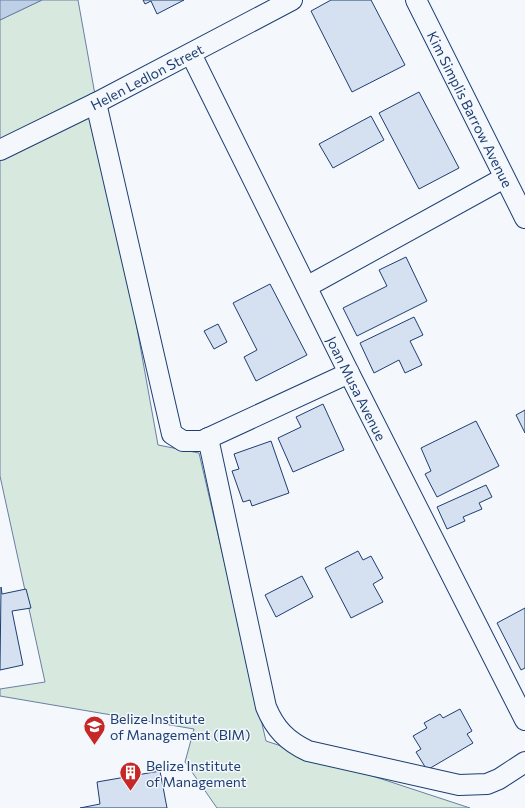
<svg xmlns="http://www.w3.org/2000/svg" width="525" height="808" viewBox="0 0 525 808" font-family="Commissioner,sans-serif">
<style>
.green{fill:#d7e8df;stroke:#687fa3}
.water{fill:#bed0e5;stroke:#687fa3}
.building{fill:#d5e0f0;stroke:#1d3f73}
.lines{fill:none;stroke-linecap:round;stroke-linejoin:round}
.street-casing{stroke:#1d3f73;stroke-width:22}
.street{stroke:#f4f7fb;stroke-width:20}
.labels{text-anchor:middle;dominant-baseline:central;stroke-width:3;stroke-linejoin:round;paint-order:stroke}
.street-label{font-size:14px;fill:#1d3f73;stroke:#f4f7fb}
.poi-label{font-size:14px;fill:#1d3f73;stroke:#f4f7fb;text-anchor:start}
</style>
<rect width="100%" height="100%" fill="#f4f7fb"/>
<path class="green" d="M42,0H78L158,445L199,453L266,741L470,808H217L185,762L194,729L0,696V689L45,682L0,476V20Z"/>
<path class="water" d="M0,0H42L0,20Z"/>
<path class="building" d="M143,0H184L157,14L151,1L145,4Z
M331,0H371L405,65L352,92L311,11Z
M419,92L459,168L419,189L379,113Z
M371,116L384,140L333,168L319,144Z
M406,257L427,301L357,336L343,308L387,286L379,270Z
M270,284L307,355L256,381L244,357L257,350L233,303Z
M414,317L423,335L410,341L422,365L405,373L399,360L374,373L360,343Z
M218,324L227,342L214,349L204,331Z
M323,404L344,450L293,472L278,438L301,427L296,417Z
M525,410V433L516,415Z
M476,421L499,466L437,497L425,474L431,471L421,448Z
M271,441L289,493L252,506L250,500L243,502L232,471L239,469L234,454Z
M486,485L492,497L479,503L482,509L463,517L465,521L447,529L437,507Z
M358,551L363,560L371,556L383,578L373,584L383,602L351,618L325,568Z
M302,576L313,597L276,617L265,595Z
M1,587L2,594L26,589L31,608L12,611L23,665L0,670Z
M525,608V668L521,670L497,623Z
M460,709L472,731L467,734L473,743L427,770L416,752L421,749L413,736L427,728L424,723L440,714L443,718Z
M160,771L167,808H80L100,804L97,782Z"/>
<g class="lines">
<defs>
<g id="street">
<path id="s1" d="M416,0L525,218"/>
<path id="s2" d="M191,54L349,373L525,720"/>
<path d="M96,103L172,434L183,441H202L349,373"/>
<path id="s3" d="M0,150L96,103L292,0"/>
<path d="M308,286L504,178"/>
<path d="M208,438L266,707C275,729 287,741 308,751L459,785L487,784L499,779L525,762"/>
</g>
</defs>
<use href="#street" class="street-casing"/>
<use href="#street" class="street"/>
</g>
<defs>
<symbol id="school-pin" viewBox="-11 -11 22 30"><path d="M0 17L-7.5 6A9.5 9.5 0 1 1 7.5 6Z" fill="#c62828" stroke="#f4f7fb"/><path d="M0-5L7-2L0 1L-7-2ZM-4 1L0 2.5L4 1V4Q0 6-4 4Z" fill="#fff"/></symbol>
<symbol id="building-pin" viewBox="-11 -11 22 30"><path d="M0 17L-7.5 6A9.5 9.5 0 1 1 7.5 6Z" fill="#c62828" stroke="#f4f7fb"/><path d="M-4-6H4V6H1V3H-1V6H-4ZM-2.5-4.3h1.7v1.8h-1.7ZM.8-4.3h1.7v1.8H.8ZM-2.5-1h1.7V.8h-1.7ZM.8-1h1.7V.8H.8Z" fill="#fff"/></symbol>
</defs>
<g fill-rule="evenodd">
<use href="#school-pin" x="82" y="714" width="25" height="34"/>
<use href="#building-pin" x="118" y="760" width="25" height="34"/>
</g>
<g class="labels">
<g class="street-label">
<text stroke="none"><textPath href="#s3" startOffset="164">Helen Ledlon Street</textPath></text>
<text stroke="none"><textPath href="#s1" startOffset="122">Kim Simplis Barrow Avenue</textPath></text>
<text stroke="none"><textPath href="#s2" startOffset="373">Joan Musa Avenue</textPath></text>
</g>
<g class="poi-label">
<text x="110" y="718">Belize Institute<tspan x="110" dy="16">of Management (BIM)</tspan></text>
<text x="146" y="765">Belize Institute<tspan x="146" dy="16">of Management</tspan></text>
</g>
</g>
</svg>
